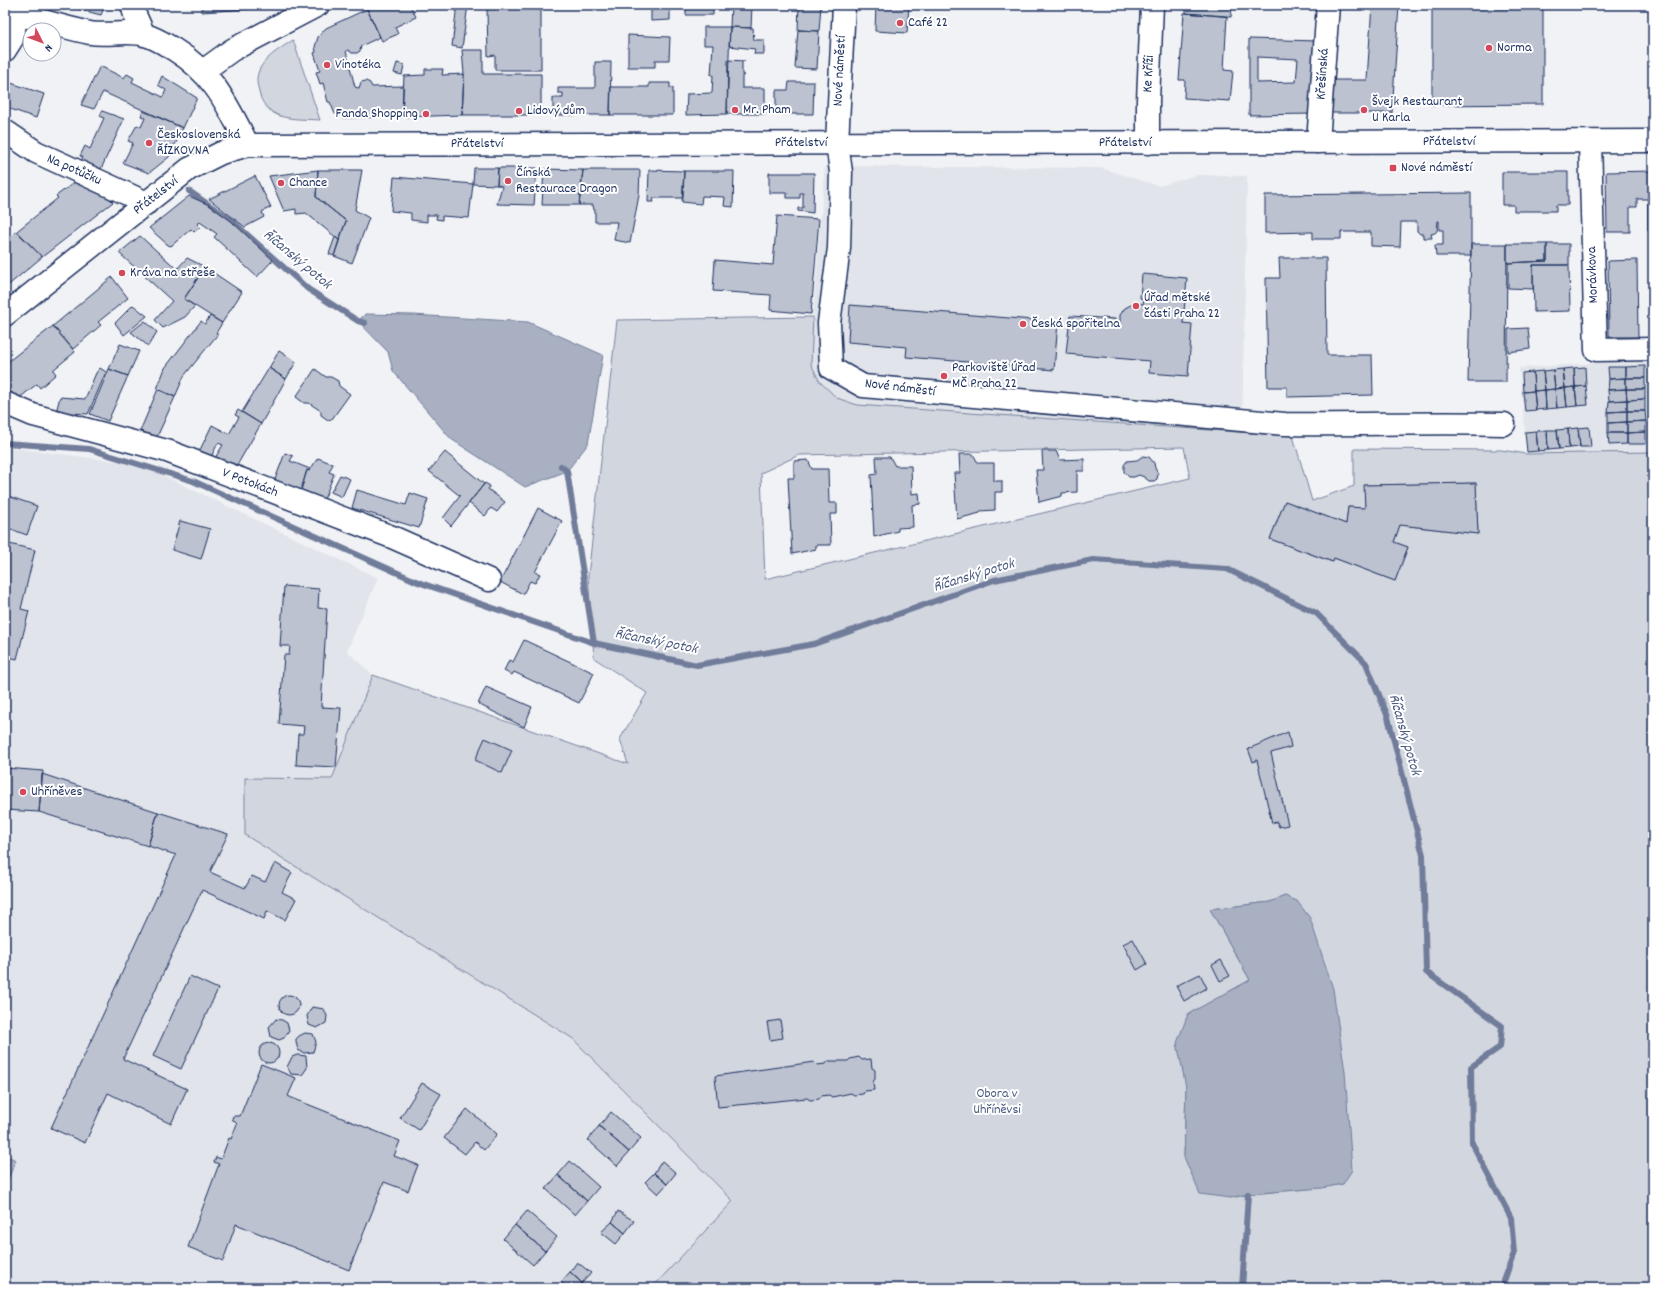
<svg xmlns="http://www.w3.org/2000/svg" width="1658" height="1293" viewBox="0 0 1658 1293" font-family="Dekko,sans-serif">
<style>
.built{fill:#e1e4ea}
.green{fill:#d2d6df;stroke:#76829e;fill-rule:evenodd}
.water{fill:#a8b0c2;stroke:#707c9a}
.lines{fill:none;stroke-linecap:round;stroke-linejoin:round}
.stream{stroke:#707c9a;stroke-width:6}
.building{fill:#bcc2d0;stroke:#1b2f5e;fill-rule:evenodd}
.minor-casing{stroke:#1b2f5e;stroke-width:25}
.major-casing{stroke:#1b2f5e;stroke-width:25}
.minor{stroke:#fff;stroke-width:22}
.major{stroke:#fff;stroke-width:22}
.poi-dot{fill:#d1495b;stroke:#fff;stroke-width:1.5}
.labels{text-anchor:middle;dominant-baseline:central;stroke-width:4;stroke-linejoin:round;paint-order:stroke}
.poi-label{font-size:14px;fill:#1b2f5e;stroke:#fff;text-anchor:start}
.street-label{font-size:14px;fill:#1b2f5e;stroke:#fff}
.park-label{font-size:14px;fill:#49597e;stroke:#fff}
.water-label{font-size:15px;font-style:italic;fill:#4c5c81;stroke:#fff}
</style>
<rect width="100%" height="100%" fill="#f1f2f5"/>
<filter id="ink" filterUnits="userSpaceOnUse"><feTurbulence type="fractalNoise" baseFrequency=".025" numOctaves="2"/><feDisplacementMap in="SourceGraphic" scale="8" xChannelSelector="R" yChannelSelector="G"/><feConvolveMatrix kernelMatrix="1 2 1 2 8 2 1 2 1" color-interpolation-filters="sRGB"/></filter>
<g filter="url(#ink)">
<path class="built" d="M825,166L1101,168L1159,186L1197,175L1247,176L1242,433L857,405L837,398L820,382L811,364L813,317Z
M1653,359V452L1527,454L1519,368Z
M5,447L139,464L378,578L347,651L373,675L332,779L246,778L245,835L572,1038L733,1202L652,1288H5Z"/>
<path class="green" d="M293,40L320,120C307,119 293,120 280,116C269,112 261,103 259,92C258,88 257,84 257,80C257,61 280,49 293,40Z
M813,317L811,364L820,382L837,398L857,405L1293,436L1312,501L1354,486V449L1501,450L1527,454L1653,452V1288H652L733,1201L572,1038L245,835V778L332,779L373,675L628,764L620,739L647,693L594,658L588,576L617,320ZM1184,447L1190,478L765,579L761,473L799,455ZM1476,483L1478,534L1400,525L1394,542L1408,547L1395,581L1334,558L1332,562L1270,539L1285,501L1346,524L1348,507L1365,508V485ZM1285,896L1343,1184C1306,1191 1268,1190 1230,1198L1184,1157L1188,1015L1250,980L1210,909L1270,902Z"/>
<path class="water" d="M365,314L413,315L528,322L603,355L588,444L567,471L525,487L451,439L393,371L388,352L358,321Z
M1285,896L1297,901L1310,918L1333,989L1345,1072L1352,1170L1343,1184L1322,1188L1248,1194L1230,1198L1200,1194L1184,1157L1186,1087L1177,1043L1188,1014L1250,980L1210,909L1270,902Z
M5,1155L16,1160L5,1186Z"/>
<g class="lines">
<path class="stream" d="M189,191L232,221L308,289L358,321L365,323
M5,443L89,449L193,481L418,582L594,643
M561,466L567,471L594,643L697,665L814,644L994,580L1093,560L1227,569L1316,613L1366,663L1388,717L1423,855L1426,972L1502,1026L1500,1047L1471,1067L1472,1143L1511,1218L1514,1253L1504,1281L1505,1288
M1242,1288L1248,1194"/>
</g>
<path class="building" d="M62,5H105L101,15Z
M203,5H273L262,9L261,6L250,9L201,12Z
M377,5H410L416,17L395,27L398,34L382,41L367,9Z
M457,5H468L462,48L452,46Z
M495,5H541V70H495V55L488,56L487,9H495Z
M651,5H670V20L651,21Z
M686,5H713V15H686Z
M731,5H752L751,28L730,27Z
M799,5H821L819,31L798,30Z
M876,5H909L907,33L875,31Z
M1186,5H1232L1231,17L1186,13Z
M1372,5H1399L1392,113H1330L1332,80H1367Z
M1432,5H1543V104L1432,105Z
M367,9L380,37L361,46L360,51L357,53H352L348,50L346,51L355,87L359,88L361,82L366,81L370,83L372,87L403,86L402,117L343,118V116L335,114L330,102H328L323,83L320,84L316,72L320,71L314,53L316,52L315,47L318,37L326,28Z
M1184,13L1227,16L1224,70L1233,71L1230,101L1184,98L1185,80H1179Z
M704,27H730L727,114L686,115L687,94L712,93L713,75H711L713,45H704Z
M730,27L753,28L754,40H764V54H754L755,49L729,46Z
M798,30L819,31L817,69L795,68Z
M628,35L670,37L669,60H655V67H628Z
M1249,39L1317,41L1312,114L1249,115ZM1257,57L1298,59L1296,82L1257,83Z
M462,50H483V74H541V115H462L464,74Z
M728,60L745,61L742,62V75H745L742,76V88H765V114H727Z
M595,62H611L610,115H553V98H563V93H558V88H595Z
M397,63L404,65L402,75L394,73Z
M100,66L124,78L127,74L134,78L132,82L163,97L166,90L158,85L162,76L197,98L183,128L103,92L94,109L81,105Z
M425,69H443L442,75L464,74L462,115L402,117L404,76L425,75Z
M5,81L44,94L36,118L5,107Z
M789,82H814L813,114H776V90H788Z
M649,83H670V88H673V115H610L611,87H649Z
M102,111L124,119L101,169L81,162L83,157L80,156L85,146L90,149L104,118L100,116Z
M143,111L183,128L169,157L149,173L123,163L133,143L128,141L137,125L141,127L145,118L141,116Z
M474,168H498L497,185L473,184Z
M498,168H537L534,205L497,204L502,186L497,185Z
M544,169L583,170L579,205H542Z
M318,170H362L355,210L369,218L352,263L334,256L346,221L316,197Z
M318,170L316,197L346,221L339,240L306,213L296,214V209L284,211L269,176Z
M583,170H640L639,195L630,243L614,240L617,222H595V210H594L593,205H579Z
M649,170L684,171L683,198H653L654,202H648Z
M684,171H734L733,207L724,206L725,197L702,196L701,204L682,202Z
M1653,171V230H1648V199H1637V207H1630V232H1607L1606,172Z
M1502,172H1568V205H1556V211H1514V205H1502Z
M769,173H814L813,213L798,211V208H803V193H800V198H787V193H769Z
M255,176L271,207L262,212L264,217L245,227L209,199Z
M394,177L473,184L469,218L442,216V220L436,219L437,215H427V222L411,220V213L391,211Z
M79,179L96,186L113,202L42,257L17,231L58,198L56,196Z
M1471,193V256H1436L1435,245H1443V230H1439V221H1438L1437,231L1435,233L1431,234L1432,238H1423V234H1420L1417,231V222H1401L1400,247L1371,246V232H1341V239H1313V232L1265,233V195Z
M189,196L209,205L231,221L273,260L257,277L214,237L217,234L200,222L197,224L200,227L194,232L191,229L171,246L168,245L149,228Z
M777,216L819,219L811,314L770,310L771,295L713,291L715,260L773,265Z
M16,231L42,257L5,288V242Z
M140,236L177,269L187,258L205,267L184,299L195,306L185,317L163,328L155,320L172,301L119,253Z
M335,237L339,240L334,256L329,254Z
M1471,244H1507L1506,382H1468Z
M1507,244H1547V261L1507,263Z
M1547,244H1569V265H1533V289L1508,288V263L1547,261Z
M1279,258H1326L1327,355H1372L1373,395L1287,397V387H1268L1266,278H1280Z
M1637,260L1638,337H1609L1608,261Z
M1533,265H1569L1570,311L1534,312Z
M205,267L242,292L222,323L184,299Z
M1142,274L1187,278L1183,323L1192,324L1188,376L1149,373L1150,361L1066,354L1070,316L1115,319V323L1120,324V315L1125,308L1135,303L1143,304L1144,299L1140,298Z
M112,277L128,298L98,322L101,325L73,349L53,326Z
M133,305L147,316L124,335L115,323Z
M850,305L1058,322L1054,370L998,365V361H994L993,364L906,357L907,347L848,342Z
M210,316L222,323L216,333L218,334L184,376L175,397L157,389L165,368L201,321L205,324Z
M145,321L157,332L148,346L131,332Z
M53,326L75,352L53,370L56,374L40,388L37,384L18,399L5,385V364Z
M1528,328L1530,349L1508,352V329Z
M120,344L139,351L128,376L109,369Z
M279,351L296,362L286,379L269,368Z
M1645,366V378H1626V367Z
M1585,367L1586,386L1575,387L1574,368Z
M1608,367H1626V378L1609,379Z
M100,368L106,372L88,414L56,412L60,397L85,399L96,373Z
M269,368L286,379L261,424L242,412Z
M1574,368L1575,387L1565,388L1563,369Z
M109,369L128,376L108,421L90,414Z
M315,369L326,377H331L338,381L339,386L350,394L332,419L328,420L321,415V411L309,403H304L296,397Z
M1563,369L1565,388L1555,389L1553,370Z
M1553,370L1555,389L1545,390L1543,371Z
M1543,371L1545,390L1534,391L1533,372Z
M1533,372L1534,391L1523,392L1522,373Z
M1626,378V389L1608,390L1609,379Z
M1626,378H1645V389H1626Z
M1586,386L1588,405L1577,406L1575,387Z
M1575,387L1577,406L1567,407L1565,388Z
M1565,388L1567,407L1557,408L1555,389Z
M158,389L175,397L157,437L140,431Z
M1555,389L1557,408L1546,409L1545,390Z
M1626,389L1627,400L1609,401L1608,390Z
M1626,389H1645V399L1627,400Z
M1545,390L1546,409L1536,410L1534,391Z
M1534,391L1536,410L1525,411L1523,392Z
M1645,399V411H1627V400Z
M1627,400V411L1608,412L1609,401Z
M238,410L261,424L236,467L215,458L223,445L218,443L211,457L199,452L212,425L229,434L239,417L235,415Z
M1627,411H1645L1646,421L1627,422Z
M1627,411V422L1608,423V412Z
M1646,421V432L1627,433V422Z
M1627,422V433H1608V423Z
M1589,427L1591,447H1580L1578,428Z
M1578,428L1580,447L1569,448L1568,429Z
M1568,429L1569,448L1559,449L1557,430Z
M1547,430H1557L1559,449L1548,450Z
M1547,430L1548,450L1538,451L1536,431Z
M1536,431L1538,451L1527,452L1525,432Z
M1646,432V444H1627V433Z
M1608,433H1627V444L1609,445Z
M1042,451H1056L1060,460L1084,459V471H1077V492L1062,493V496L1039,502L1036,470H1043Z
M445,452L484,484L451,526L443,518L460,496L429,471Z
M285,453L293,456L290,461L310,469L309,471L307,470L300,493L274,482Z
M959,454H973L978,463H994V481H1002V492H995V510L980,511V513L957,519L954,473H960Z
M1143,456L1149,457L1154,463L1155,468L1158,474L1157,479L1154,481H1149L1144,477L1139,475L1134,477H1129L1124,472V465L1127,461L1137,460Z
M876,457H890L895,466H911L912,494L919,493L920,504L912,505L913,527L898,528V531L874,537L871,475L877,474Z
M318,458L333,464L329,472L334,474L323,502L300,493L307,470L309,471Z
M808,460L812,469H828L829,503H837V514H830L831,545H816V549L792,554L788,478H794V461Z
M340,475L350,479L342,497L331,492Z
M485,483L490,486L488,489L505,502L497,512L491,508L485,516L469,503Z
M1476,483L1478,534L1400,525L1394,542L1408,547L1395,581L1334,558L1333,562L1270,539L1285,501L1346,524L1348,507L1365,508L1364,485Z
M357,490L406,505L410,493L428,499L419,528L352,508Z
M8,496L37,506L27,535L5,527V506Z
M538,508L562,521L535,572L540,574L535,583L530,581L523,594L500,582Z
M180,521L210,529L201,559L172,550Z
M5,543L35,550L21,609L29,611L17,659L5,656Z
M284,586L319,589L318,608L327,609L321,707L341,708L336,767L296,765L298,734H303L304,726L279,724L284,655H289L290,646H280Z
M524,640L594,673L579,703L514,672L512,675L504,671L509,660L513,662Z
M486,687L532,707L524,727L478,704Z
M1288,732L1291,747L1271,753L1288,825L1279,827L1277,822L1272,823L1257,760L1253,762L1248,749Z
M485,738L512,750L502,773L475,760Z
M5,768L43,771L39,812L5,810Z
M42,774L158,812L148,846L39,812Z
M158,812L228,834L210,872L245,888L252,876L265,882L275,863L292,873L282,892L296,899L285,920L267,911L264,919L202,890L123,1059L187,1089L171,1124L108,1093L85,1143L51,1128L176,855L148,846Z
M1133,939L1147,964L1137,970L1123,944Z
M1221,960L1230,976L1220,981L1212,965Z
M1200,974L1207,988L1184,1001L1176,986Z
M190,976L218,989L181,1069L153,1056Z
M279 1005a10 10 0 1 1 20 0a10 10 0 1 1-20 0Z
M312,1007L324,1009L327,1016L326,1023L317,1028L309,1025L307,1016Z
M276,1019L282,1020L287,1023L289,1030L284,1038L279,1040L271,1037L269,1027Z
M780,1020L783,1038L770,1040L767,1022Z
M305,1033L313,1034L316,1042L313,1052L304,1053L298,1050L296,1042V1039L299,1036Z
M259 1053a10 10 0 1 1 20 0a10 10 0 1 1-20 0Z
M297,1055L306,1056L307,1068L302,1075L291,1074L287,1067L292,1057Z
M859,1057L862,1060L871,1059L872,1068L875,1070V1079L873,1082L874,1090L865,1091L863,1094L854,1095L851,1093L832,1097L829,1095L821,1096L819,1099L810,1100L807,1098L718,1107L715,1076L814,1062L817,1065L826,1064L828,1061H848L850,1059Z
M261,1064L296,1078L288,1096L292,1098L400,1141L394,1156L418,1165L408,1191L384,1182L349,1270L236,1224L223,1261L188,1247L219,1164L214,1162L216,1157L221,1159L229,1138L231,1139L237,1124L232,1119L233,1116H240Z
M422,1083L441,1094L419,1130L400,1118Z
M467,1109L497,1134L484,1150L475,1142L465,1154L444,1138Z
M611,1112L641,1138L629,1152L599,1126Z
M599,1126L629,1152L617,1166L588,1140Z
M570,1161L599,1187L587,1201L558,1175Z
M662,1161L676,1173L667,1184L654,1173Z
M654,1173L667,1184L658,1194L645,1182Z
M558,1175L587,1201L575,1215L546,1189Z
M527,1211L557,1237L545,1251L515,1225Z
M618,1211L634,1221L625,1233L612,1222Z
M612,1222L625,1233L616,1244L601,1232Z
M515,1225L545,1251L533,1265L503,1239Z
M577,1262L591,1273L582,1283L570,1272Z
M570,1272L582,1283L578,1288H568L561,1282Z"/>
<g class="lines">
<defs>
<path id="minor" d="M132,5L135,15L144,35
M844,5L837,143L841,172L839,248L829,323L831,368L863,386L1285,424C1358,425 1431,422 1504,424
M5,10C33,18 62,27 90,33C108,36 128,30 145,35C156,38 165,44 175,50C215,75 227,105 248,145
M5,50L12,39L17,14
M203,71L232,50L318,5
M5,131L36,152L147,203
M1318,142L1328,5
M1590,142L1596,350L1653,349
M1148,143V101L1152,5
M5,403L33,415L167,451L392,537L489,580"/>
<path id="major" d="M5,315L189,169L221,153L248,145L1653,141"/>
</defs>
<use href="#minor" class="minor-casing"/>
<use href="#major" class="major-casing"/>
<use href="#minor" class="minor"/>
<use href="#major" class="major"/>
</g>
</g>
<g class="poi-dot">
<circle cx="900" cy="23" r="4"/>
<circle cx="1489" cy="48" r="4"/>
<circle cx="327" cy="65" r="4"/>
<circle cx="735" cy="110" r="4"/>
<circle cx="1364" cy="110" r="4"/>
<circle cx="519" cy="111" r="4"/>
<circle cx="426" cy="114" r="4"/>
<circle cx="149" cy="143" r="4"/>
<rect x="1389" y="164" width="8" height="8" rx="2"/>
<circle cx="508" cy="181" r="4"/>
<circle cx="281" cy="183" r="4"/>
<circle cx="122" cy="273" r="4"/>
<circle cx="1136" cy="306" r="4"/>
<circle cx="1023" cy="324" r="4"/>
<circle cx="944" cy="376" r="4"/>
<circle cx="23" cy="792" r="4"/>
</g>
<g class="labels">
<g class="poi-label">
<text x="908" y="23">Café 22</text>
<text x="1497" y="48">Norma</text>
<text x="335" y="65">Vinotéka</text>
<text x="1372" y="102">Švejk Restaurant<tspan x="1372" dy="16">U Karla</tspan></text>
<text x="743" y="110">Mr. Pham</text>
<text x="527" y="111">Lidový dům</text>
<text x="418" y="114" text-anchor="end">Fanda Shopping</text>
<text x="157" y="135">Československá<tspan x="157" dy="16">ŘÍZKOVNA</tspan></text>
<text x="1401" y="168">Nové náměstí</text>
<text x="516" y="173">Čínská<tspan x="516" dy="16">Restaurace Dragon</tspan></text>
<text x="289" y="183">Chance</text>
<text x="130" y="273">Kráva na střeše</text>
<text x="1144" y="298">Úřad mětské<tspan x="1144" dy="16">části Praha 22</tspan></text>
<text x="1031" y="324">Česká spořitelna</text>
<text x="952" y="368">Parkoviště Úřad<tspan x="952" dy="16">MČ Praha 22</tspan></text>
<text x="31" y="792">Uhříněves</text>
</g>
<g class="street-label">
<text transform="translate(840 71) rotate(-87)">Nové náměstí</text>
<text transform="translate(1149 74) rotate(-87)">Ke Kříži</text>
<text transform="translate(1323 74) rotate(-86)">Křešínská</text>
<text x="1449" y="142">Přátelství</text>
<text x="801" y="143">Přátelství</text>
<text x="1125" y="143">Přátelství</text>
<text x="477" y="144">Přátelství</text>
<text transform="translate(74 170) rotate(24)">Na potůčku</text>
<text transform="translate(156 196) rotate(-38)">Přátelství</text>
<text transform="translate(1593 275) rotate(-92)">Morávkova</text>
<text transform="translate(900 388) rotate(7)">Nové náměstí</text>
<text transform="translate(250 483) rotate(21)">V Potokách</text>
</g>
<g class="park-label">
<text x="997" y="1094">Obora v<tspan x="997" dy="16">Uhříněvsi</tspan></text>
</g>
<g class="water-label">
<text transform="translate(297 260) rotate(40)">Říčanský potok</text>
<text transform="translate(974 576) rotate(-17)">Říčanský potok</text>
<text transform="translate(656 642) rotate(11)">Říčanský potok</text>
<text transform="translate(1404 735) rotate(74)">Říčanský potok</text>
</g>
</g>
<rect width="1658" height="1293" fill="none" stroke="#fff" stroke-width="20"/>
<rect x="10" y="10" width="1638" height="1273" fill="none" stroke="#1b2f5e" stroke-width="1.5" filter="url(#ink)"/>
<g transform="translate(42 42) rotate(132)"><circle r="19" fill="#ffffff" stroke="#a4acbf"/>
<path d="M0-3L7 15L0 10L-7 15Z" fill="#d1495b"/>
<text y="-6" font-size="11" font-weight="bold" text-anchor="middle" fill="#1b2f5e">N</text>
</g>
</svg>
